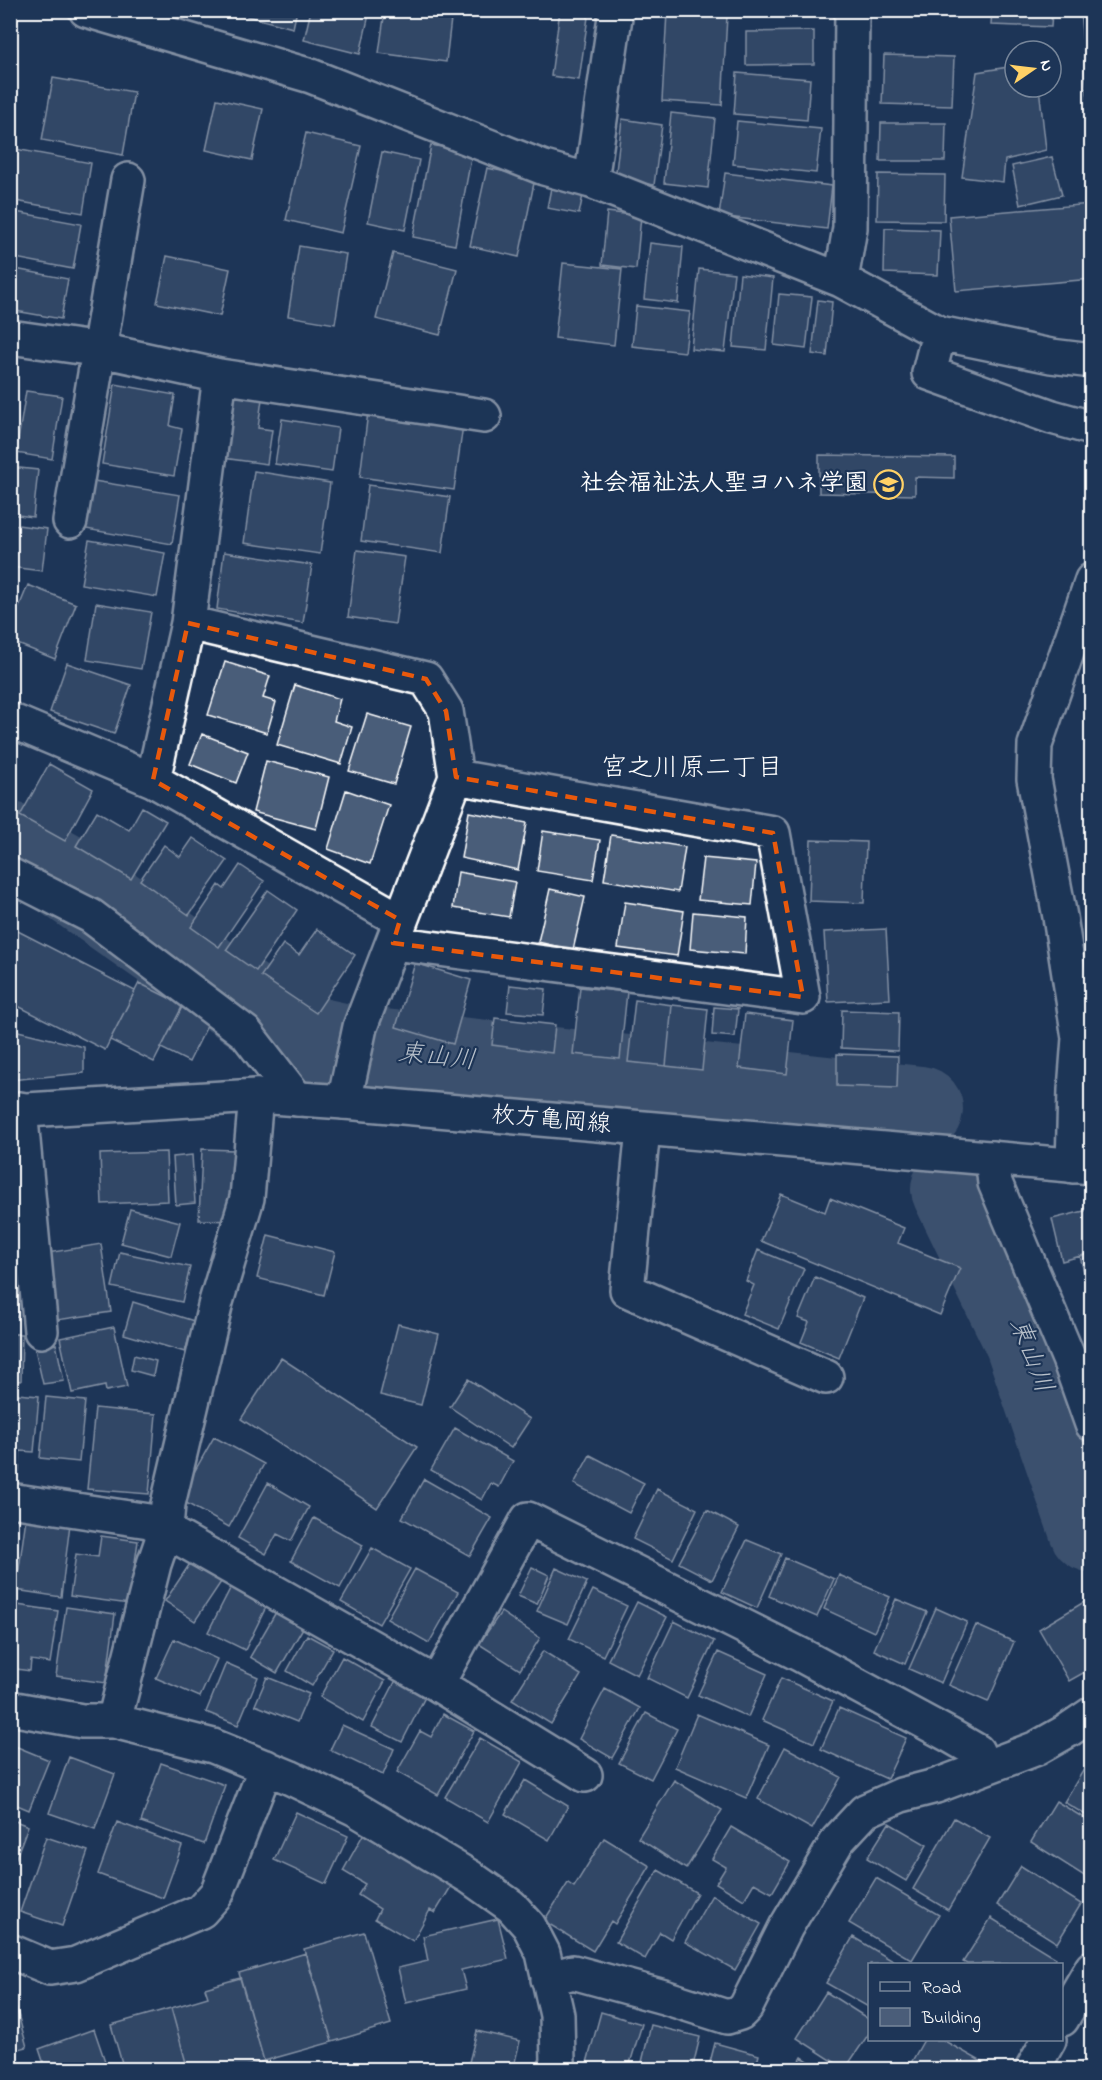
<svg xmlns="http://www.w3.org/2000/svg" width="1102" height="2080" viewBox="0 0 1102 2080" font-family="'Indie Flower','Klee One',sans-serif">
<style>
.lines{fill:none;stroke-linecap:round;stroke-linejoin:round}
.river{stroke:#617289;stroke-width:86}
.building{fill:#4a5d79;stroke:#fff;stroke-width:1.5}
.minor-casing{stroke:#fff;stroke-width:38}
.primary-casing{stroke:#fff;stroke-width:38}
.minor{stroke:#1d3557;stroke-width:33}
.primary{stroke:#1d3557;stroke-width:33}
.marked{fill:none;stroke:#e8590c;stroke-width:4.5;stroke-dasharray:12 8;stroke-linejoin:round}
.labels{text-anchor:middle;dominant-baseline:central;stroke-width:4.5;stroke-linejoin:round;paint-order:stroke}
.poi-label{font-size:24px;font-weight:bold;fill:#fff;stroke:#1d3557;text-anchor:end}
.street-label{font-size:24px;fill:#fff;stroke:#1d3557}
.neighbourhood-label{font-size:26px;fill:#fff;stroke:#1d3557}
.water-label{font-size:26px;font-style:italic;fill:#b8c0ca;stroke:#1d3557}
</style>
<rect width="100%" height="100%" fill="#1d3557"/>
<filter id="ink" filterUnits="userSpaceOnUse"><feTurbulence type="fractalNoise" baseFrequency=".0167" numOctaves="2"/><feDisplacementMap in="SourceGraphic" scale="12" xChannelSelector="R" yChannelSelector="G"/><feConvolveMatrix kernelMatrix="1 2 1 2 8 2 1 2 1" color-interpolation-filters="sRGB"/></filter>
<g filter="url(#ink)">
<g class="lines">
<path class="river" d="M10,845L61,874L288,1034L355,1049L920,1109
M954,1189L1027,1340L1092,1529"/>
</g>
<path class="building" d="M249,10H297L293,28L247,16Z
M311,10H370L360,54L304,40Z
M385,10H452L446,62L379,53Z
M560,10H589L579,80L551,76Z
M749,10H827V13L750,17Z
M992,10H1052L1051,27L991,25Z
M1080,10H1092V145Z
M667,12L727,16L722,105L662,101Z
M814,31V64L746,65V32Z
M884,55L954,57L952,106L882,104Z
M1015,66V87H1039L1046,150L1005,160L1003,182L962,177L977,72Z
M737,73L810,79L807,120L734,114Z
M53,78L134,92L123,155L42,140Z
M217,99L263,109L252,160L206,150Z
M671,113L715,118L708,188L664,183Z
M622,119L662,125L654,185L615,180Z
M737,121L821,129L816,173L733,164Z
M881,123H946L945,161H880Z
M306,133L361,146L341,233L286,220Z
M431,145L472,153L455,245L413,237Z
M10,148L91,163L83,213L10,200Z
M382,152L419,160L405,230L368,222Z
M1052,157L1062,195L1020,205L1012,166Z
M487,168L535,178L519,257L470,246Z
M725,173L832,186L827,229L719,216Z
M878,174L945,175L944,221L877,220Z
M551,188L583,195L579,214L547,208Z
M1091,204L1092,279L956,291L949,216Z
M10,211L81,224L73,269L10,257Z
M607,212L641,216L636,269L602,265Z
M885,228L940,230L938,275L884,273Z
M650,243L683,247L678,303L644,299Z
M299,246L346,254L335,324L288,316Z
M393,253L457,269L440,335L376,319Z
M167,256L230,269L220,316L157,303Z
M563,263L622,269L614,345L555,338Z
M10,268L68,279L61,319L10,310Z
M699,269L734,273L725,352L691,349Z
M740,274L773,278L766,350L733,347Z
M779,294L812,297L806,349L774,345Z
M818,300L832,302L827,356L812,354Z
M636,306L690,312L685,352L632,346Z
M115,384L175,395L170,426L182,429L174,476L102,464Z
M26,391L62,396L52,459L16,453Z
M232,394L262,399L258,428L272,430L267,464L223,458Z
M368,412L463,425L454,490L360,477Z
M282,419L338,428L332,472L275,464Z
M819,455L954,457V478L915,477V495L819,493Z
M10,467L38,470L33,517L10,514Z
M254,471L330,483L320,554L244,543Z
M94,481L180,495L172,544L86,529Z
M368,485L450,497L442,553L361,541Z
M10,524L47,529L42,571L10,567Z
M89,540L165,553L157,597L81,584Z
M357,550L405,557L395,624L348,617Z
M224,552L312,565L303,623L217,609Z
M28,585L76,604L55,659L10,641V629Z
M96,603L151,612L141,669L87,660Z
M225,662L270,676L263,698L276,702L267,733L208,715Z
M67,663L131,685L114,734L50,712Z
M295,685L340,699L334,721L352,727L341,764L277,745Z
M367,714L411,727L394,784L349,771Z
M202,734L248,752L236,783L190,764Z
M266,761L329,777L316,829L253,812Z
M49,764L93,789L65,841L20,816Z
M346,790L389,805L370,864L328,849Z
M142,807L166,821L131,879L76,846L97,811L129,830Z
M469,812L527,823L518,870L461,858Z
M543,831L600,840L593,880L537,871Z
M611,835L685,847L678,892L604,880Z
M193,838L227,861L189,915L140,880L164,845L180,857Z
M811,840L866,842L864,903L809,901Z
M703,858L756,863L752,905L698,900Z
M240,865L264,881L219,947L191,927L219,885L224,889Z
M458,872L515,882L509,917L453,908Z
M550,889L585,897L573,950L538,942Z
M268,890L297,910L256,971L226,950Z
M625,902L684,911L677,956L618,948Z
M693,912L747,917L745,954L690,949Z
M10,927L135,991L105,1050L10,1002Z
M317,929L355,955L316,1013L261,976L283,944L299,955Z
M886,929L890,999L828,1002L824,932Z
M415,963L471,980L453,1044L396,1027Z
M139,983L183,1005L154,1062L110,1040Z
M510,985L546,989L543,1015L507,1012Z
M580,987L627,992L620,1059L573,1054Z
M635,1000L672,1005L666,1066L628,1062Z
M183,1005L210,1020L189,1062L161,1048Z
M672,1005L708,1009L702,1070L666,1066Z
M714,1007L738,1009L735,1037L712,1035Z
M842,1010L899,1012L898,1051L841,1048Z
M745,1014L793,1020L787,1074L739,1068Z
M495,1018L555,1025L552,1053L492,1045Z
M10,1029L84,1047V1073L10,1080Z
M837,1054L898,1056L897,1088L837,1086Z
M202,1149L235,1150L232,1221L199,1220Z
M166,1152L168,1201L102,1204L100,1154Z
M192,1155L195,1203L176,1205L173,1157Z
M10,1193L18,1232L10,1233Z
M781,1194L825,1212L830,1198L904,1228L898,1243L960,1268L940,1315L761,1241Z
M130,1209L180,1222L171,1256L121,1243Z
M1092,1209V1253L1062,1261L1052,1219Z
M268,1235L335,1252L324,1295L257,1278Z
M101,1244L111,1312L57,1320L47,1253Z
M10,1249H13L18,1316L10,1317Z
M758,1250L804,1269L779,1329L742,1314L754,1285L746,1281Z
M120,1252L190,1267L182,1302L112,1287Z
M1092,1253V1304L1080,1256Z
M815,1277L863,1298L839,1358L801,1342L809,1322L798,1318Z
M133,1302L194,1321L185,1352L124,1334Z
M398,1324L439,1334L421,1405L380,1395Z
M114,1327L127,1387L106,1391L105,1386L72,1393L60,1338Z
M10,1334H22L21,1381L10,1380Z
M56,1344L64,1381L43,1384L35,1349Z
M134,1355L156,1361L153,1376L131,1370Z
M281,1358L417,1447L377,1508L241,1419Z
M468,1379L530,1419L511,1448L450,1407Z
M17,1394L39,1396L34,1452L20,1451L19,1471L10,1470V1405L16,1406Z
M46,1397L85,1401L79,1462L40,1458Z
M95,1408L156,1414L149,1494L87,1489Z
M455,1428L513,1461L499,1487L491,1483L482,1500L431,1470Z
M214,1437L264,1464L229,1527L179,1499Z
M590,1455L644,1483L629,1513L574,1484Z
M424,1479L492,1518L470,1556L402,1518Z
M268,1483L309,1507L291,1541L277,1534L266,1554L238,1538Z
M657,1489L697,1509L673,1559L633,1539Z
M707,1510L739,1527L712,1580L679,1563Z
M26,1518L70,1524L61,1597L16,1590Z
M314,1518L363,1545L340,1588L291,1561Z
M101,1536L138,1541L129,1604L70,1596L76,1554L98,1557Z
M747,1540L781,1554L757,1608L722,1592Z
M372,1548L410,1569L379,1624L341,1602Z
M785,1558L834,1579L817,1617L769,1596Z
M191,1562L221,1582L195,1621L165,1601Z
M532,1567L549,1575L537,1604L518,1596Z
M556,1568L587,1582L568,1624L537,1611Z
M415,1569L458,1592L429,1643L387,1619Z
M839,1575L890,1597L874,1632L824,1609Z
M231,1587L267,1605L245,1650L208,1632Z
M593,1590L627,1606L603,1656L569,1639Z
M896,1599L927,1612L905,1664L874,1650Z
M1089,1599L1092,1602V1668L1069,1681L1039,1629Z
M637,1602L667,1617L637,1675L608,1660Z
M10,1604L58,1611L50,1663L31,1660L30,1671L10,1668Z
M66,1607L115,1614L106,1683L56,1676Z
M936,1608L967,1622L941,1683L909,1669Z
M276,1612L303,1628L277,1673L250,1657Z
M501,1612L540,1638L520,1670L479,1644Z
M674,1621L714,1641L687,1698L647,1678Z
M976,1625L1014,1642L988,1702L949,1685Z
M307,1635L333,1649L312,1686L287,1671Z
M174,1639L217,1659L200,1697L156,1678Z
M543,1651L581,1675L551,1724L512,1700Z
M718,1652L767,1674L748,1717L698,1695Z
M342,1657L385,1681L363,1722L320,1697Z
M226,1663L258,1677L238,1725L206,1712Z
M267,1677L309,1694L297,1722L255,1705Z
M781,1678L833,1701L814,1743L762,1720Z
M396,1680L426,1695L402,1742L372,1727Z
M605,1689L640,1708L612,1758L579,1739Z
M839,1708L906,1738L887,1779L821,1749Z
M646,1713L677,1729L651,1779L619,1763Z
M443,1714L474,1731L438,1795L397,1772L420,1731L431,1737Z
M697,1714L769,1745L746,1798L675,1767Z
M342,1725L394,1749L383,1775L330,1750Z
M480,1738L522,1762L488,1822L445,1797Z
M10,1744L49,1760L29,1810L10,1802Z
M785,1747L841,1777L812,1829L758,1799Z
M69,1757L115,1774L95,1829L49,1813Z
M1089,1761L1092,1763V1819L1064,1802Z
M161,1763L225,1785L204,1844L141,1822Z
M525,1780L568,1806L549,1840L505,1814Z
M674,1780L722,1810L686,1869L638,1838Z
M1056,1801L1092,1823V1874L1089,1879L1031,1842Z
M296,1812L348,1836L326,1884L274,1860Z
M954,1818L990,1838L948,1910L913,1889Z
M10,1819L28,1826L10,1873Z
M117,1822L182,1846L163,1898L98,1874Z
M889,1823L927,1845L906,1881L867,1858Z
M731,1827L790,1862L772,1893L754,1883L744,1900L716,1883L726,1867L712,1859Z
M364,1833L452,1885L435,1913L430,1910L413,1941L375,1919L380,1909L358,1895L365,1884L343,1871Z
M46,1837L88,1851L62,1926L20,1912Z
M604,1838L650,1866L615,1924L611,1921L593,1951L544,1921L568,1883L574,1887Z
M1021,1866L1081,1904L1057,1943L997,1905Z
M658,1870L697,1893L671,1939L660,1932L645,1959L616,1942Z
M876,1878L939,1915L912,1960L849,1923Z
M712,1895L761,1924L735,1970L685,1942Z
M991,1918L1056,1958L1052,1964H967L963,1962Z
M498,1919L508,1959L461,1970L466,1989L406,2003L398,1968L428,1961L423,1936Z
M364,1932L391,2024L332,2042L304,1949Z
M853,1937L898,1964H870V2008L826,1983Z
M306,1953L332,2042L264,2061L239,1973Z
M240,1978L264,2061L236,2070H188L171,2008L208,1997L205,1988Z
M10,1992H12L27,2047L10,2051Z
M826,1992L870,2020V2032L845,2069L797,2038Z
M171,2008L188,2070H124L111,2025Z
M601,2012L642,2024L628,2070H585Z
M651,2025L700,2037L692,2070H640Z
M94,2029L108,2070H46L39,2049Z
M477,2031L520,2041L513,2070H467Z
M924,2040H943L984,2063L980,2070H907Z
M715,2043L759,2055L755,2070H708Z
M802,2057L822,2070H795Z
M1082,2062L1092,2067V2070H1078Z"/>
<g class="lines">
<defs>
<path id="minor" d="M86,10L311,76L544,168L591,181L841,280L939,333L1051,356L1092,361
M591,181L616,10
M841,280L850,228L852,10
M939,333L929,373L1052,417L1092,428
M10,337L101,350L220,376L484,416
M70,521L128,180
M188,623L426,679L446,711L456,777L360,1027L344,1102
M10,720L153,780L400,920
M153,780L188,623L220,376
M10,875L91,916L246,1033L297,1099
M393,943L803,997L773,833L456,777
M20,1109L41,1331
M643,1129L627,1290L826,1377
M992,1158L995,1183L1069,1359L1092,1424
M1073,1166L1075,1090L1079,1038L1060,917L1034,779L1035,745L1092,580
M10,1500L149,1521L437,1684L585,1775
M437,1684L528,1519L801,1655L951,1736L977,1751L984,1768
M10,1708L82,1721H114L213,1746L289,1777L354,1808L470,1877L511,1906L529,1926L543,1953L557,2015L558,2062L555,2070
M114,1721L154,1564L166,1529L168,1504L216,1302L247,1198L256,1096
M10,1951L50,1968L76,1964L201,1911L217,1893L266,1767
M548,1979L573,1972L664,1997L727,2017L740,2013L746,2007L786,1927L838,1840L865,1811L901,1795L936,1786L1037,1748L1067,1731L1092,1714
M1062,2019L1092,1968
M1032,2070L1049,2040"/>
<path id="primary" d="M10,1111L256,1096L344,1102L1092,1167"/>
</defs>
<use href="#minor" class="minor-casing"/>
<use href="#primary" class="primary-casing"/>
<use href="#minor" class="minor"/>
<use href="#primary" class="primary"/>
</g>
</g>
<path d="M0 0H1102V2080H0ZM188,623L426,679L446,711L456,777L773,833L803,997L393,943L400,920L153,780Z" fill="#1d3557" fill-opacity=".55" fill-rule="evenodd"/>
<path class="marked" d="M188,623L426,679L446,711L456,777L773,833L803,997L393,943L400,920L153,780Z"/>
<defs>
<symbol id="school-ring" viewBox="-11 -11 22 22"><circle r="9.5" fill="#1d3557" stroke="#ffd166" stroke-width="1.5"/><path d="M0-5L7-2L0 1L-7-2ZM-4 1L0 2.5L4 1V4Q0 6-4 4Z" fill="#ffd166"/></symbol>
</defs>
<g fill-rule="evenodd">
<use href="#school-ring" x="872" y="468" width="33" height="33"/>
</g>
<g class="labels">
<g class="poi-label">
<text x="868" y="484">社会福祉法人聖ヨハネ学園</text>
</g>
<g class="street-label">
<text transform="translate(551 1121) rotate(5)">枚方亀岡線</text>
</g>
<g class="neighbourhood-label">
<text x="692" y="769">宮之川原二丁目</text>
</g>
<g class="water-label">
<text transform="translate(437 1058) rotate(6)">東山川</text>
<text transform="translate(1030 1356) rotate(69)">東山川</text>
</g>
</g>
<rect width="1102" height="2080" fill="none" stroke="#1d3557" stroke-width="36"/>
<rect x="18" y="18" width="1066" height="2044" fill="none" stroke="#fff" stroke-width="2" filter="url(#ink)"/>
<rect x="868" y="1963" width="195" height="78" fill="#1d3557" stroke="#77869a" stroke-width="1.5"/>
<rect x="880" y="1982" width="30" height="9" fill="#1d3557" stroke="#77869a" stroke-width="1.5"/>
<text x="922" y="1993" font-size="18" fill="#ffffff">Road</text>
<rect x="880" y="2008" width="30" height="18" fill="#4a5d79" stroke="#77869a" stroke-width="1.5"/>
<text x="922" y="2023" font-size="18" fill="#ffffff">Building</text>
<g transform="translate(1033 69) rotate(76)"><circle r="28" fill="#1d3557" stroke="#77869a" stroke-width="1.5"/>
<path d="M0-4.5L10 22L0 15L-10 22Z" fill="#ffd166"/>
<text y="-9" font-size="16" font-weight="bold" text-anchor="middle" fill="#ffffff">N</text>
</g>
</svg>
